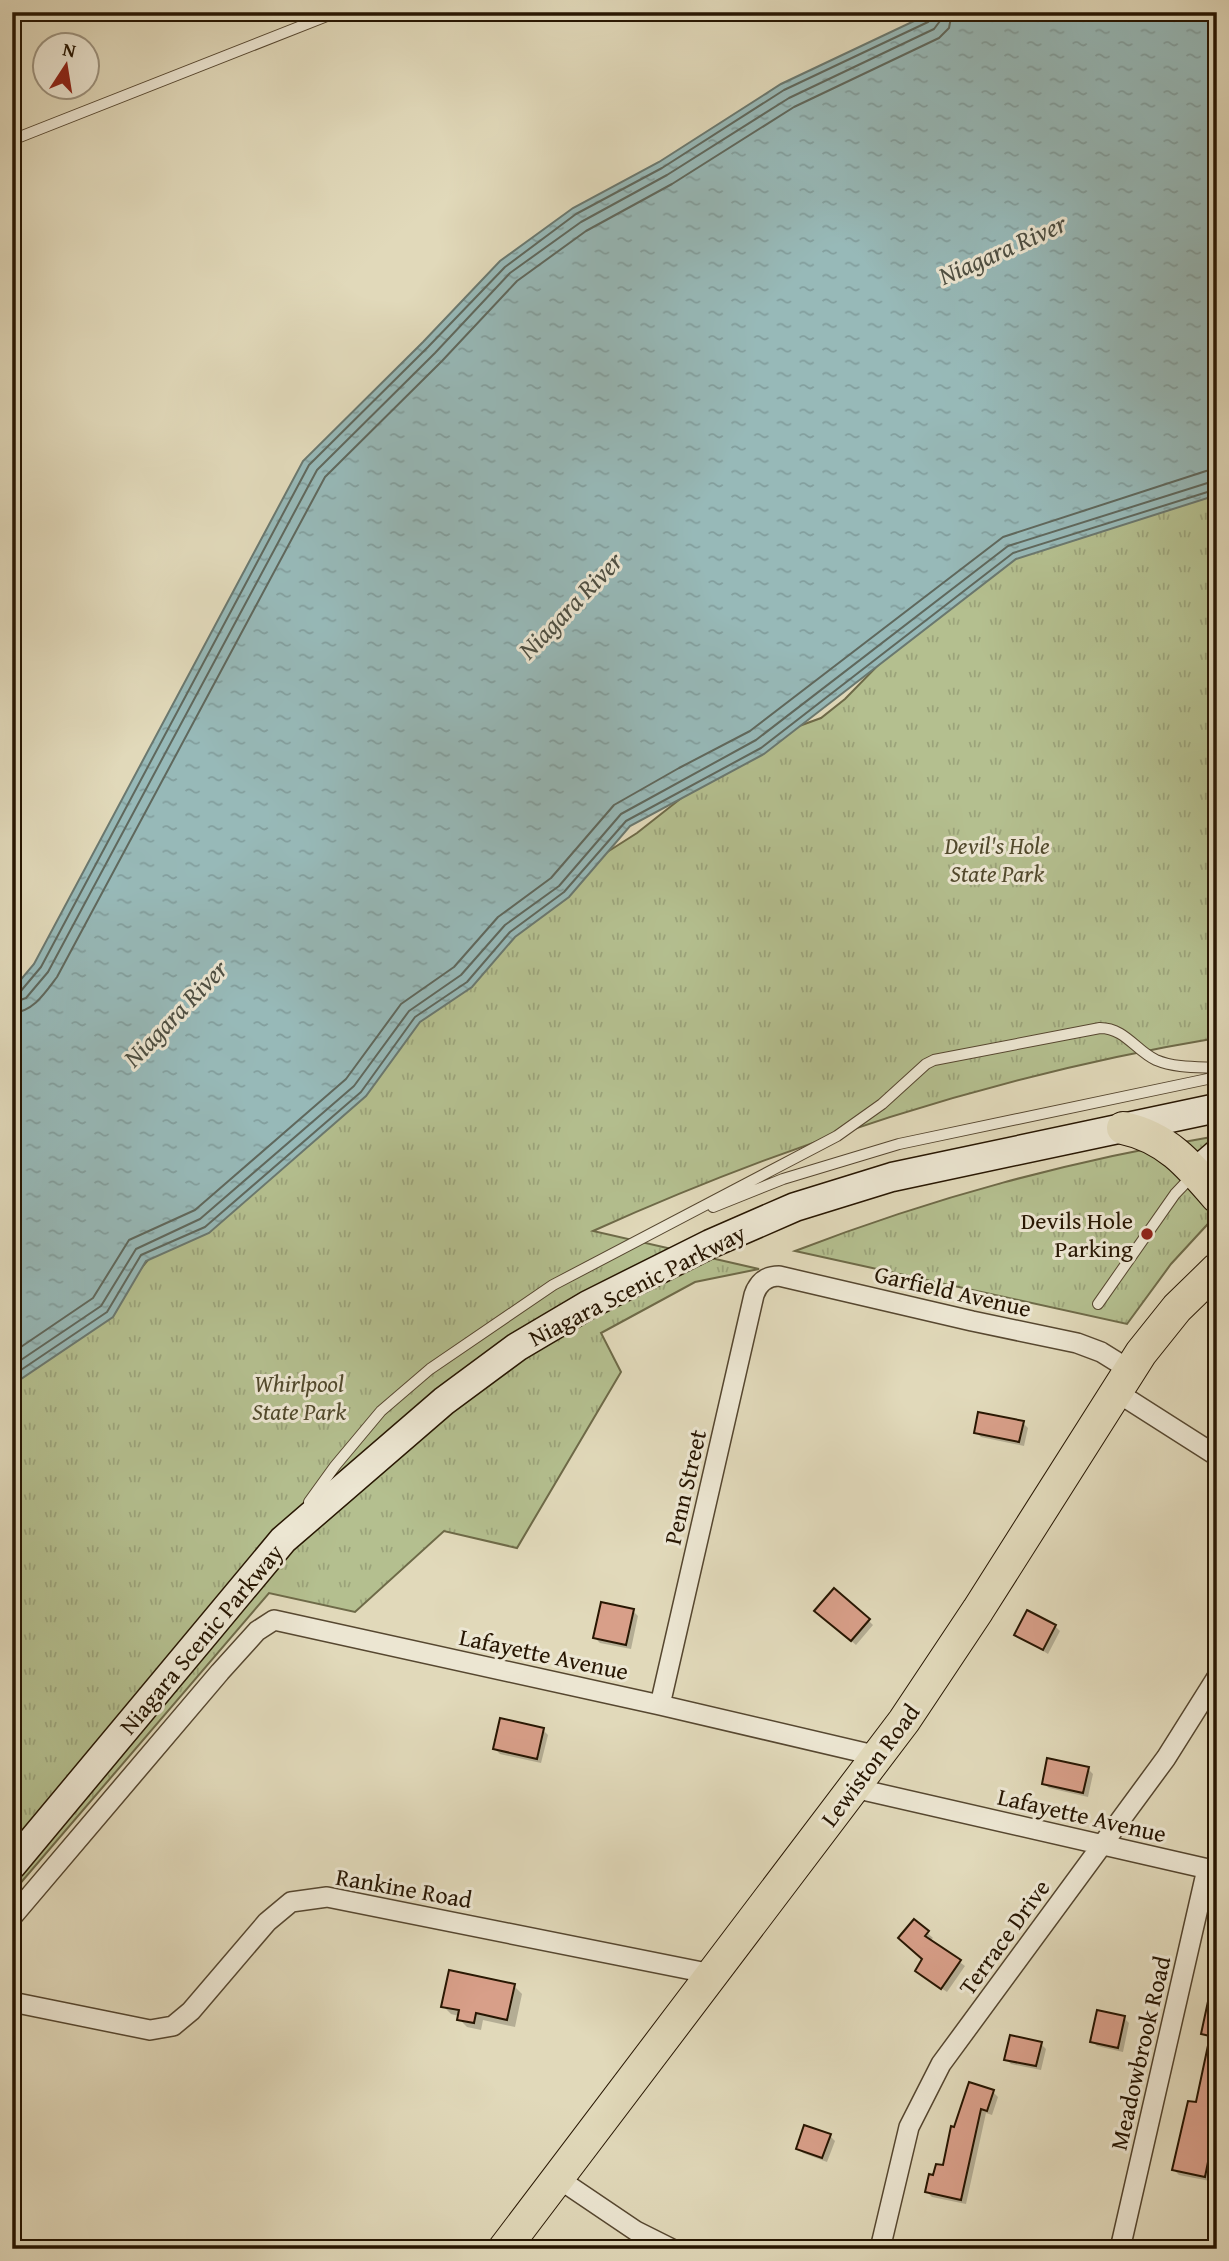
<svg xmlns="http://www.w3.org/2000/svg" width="1229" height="2261" viewBox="0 0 1229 2261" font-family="'Gentium Book Plus',serif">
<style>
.park{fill:url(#park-tufts);stroke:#6e6a48;stroke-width:2}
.water{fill:url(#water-ripples);stroke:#6a786f;stroke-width:2}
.shadow{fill:#0003}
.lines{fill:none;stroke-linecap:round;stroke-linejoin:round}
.shore{stroke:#5f685d;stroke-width:2}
.building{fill:#d89f89;stroke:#271602;stroke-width:2}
.lane-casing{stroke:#564730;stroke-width:12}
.street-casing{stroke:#564730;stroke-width:22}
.secondary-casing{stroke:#271602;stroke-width:31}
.primary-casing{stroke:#271602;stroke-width:34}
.lane{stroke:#ece6d2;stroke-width:10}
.street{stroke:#ece6d2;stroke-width:19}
.secondary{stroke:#ece6d2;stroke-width:28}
.primary{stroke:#e1d9ba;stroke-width:32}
.poi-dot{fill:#8f2418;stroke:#ece6d2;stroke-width:2.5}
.labels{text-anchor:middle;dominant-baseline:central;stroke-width:6;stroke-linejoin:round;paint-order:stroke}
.park-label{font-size:24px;font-style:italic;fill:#51492c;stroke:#ece6d2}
.poi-label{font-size:24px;fill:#271602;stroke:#ece6d2;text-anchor:end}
.street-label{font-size:24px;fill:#271602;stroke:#ece6d2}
.water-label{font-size:26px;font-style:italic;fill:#4e4f42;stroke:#ece6d2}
</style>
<defs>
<pattern id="park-tufts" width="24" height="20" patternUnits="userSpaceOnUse" patternTransform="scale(1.75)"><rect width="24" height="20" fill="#b4bf8f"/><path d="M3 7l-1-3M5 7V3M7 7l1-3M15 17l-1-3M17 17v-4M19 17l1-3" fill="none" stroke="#9ba37a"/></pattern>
<pattern id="water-ripples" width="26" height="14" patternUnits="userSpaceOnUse" patternTransform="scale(1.75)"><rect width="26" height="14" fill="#97b9b8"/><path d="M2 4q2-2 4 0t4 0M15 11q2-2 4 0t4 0" fill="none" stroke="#829e9d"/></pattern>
</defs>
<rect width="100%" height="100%" fill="#e1d9ba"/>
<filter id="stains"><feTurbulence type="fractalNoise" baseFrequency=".00286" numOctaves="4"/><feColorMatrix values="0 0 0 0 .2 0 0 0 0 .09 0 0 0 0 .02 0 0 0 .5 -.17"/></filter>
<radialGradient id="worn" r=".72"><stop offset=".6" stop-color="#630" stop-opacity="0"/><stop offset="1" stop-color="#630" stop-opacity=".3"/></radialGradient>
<path class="park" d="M1217,469V1038C1000,1074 793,1141 593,1231L759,1269L695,1282L601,1333L621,1372L517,1548L444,1531L355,1612L269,1593L12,1893V1373L111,1304L164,1241L590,863L637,833L689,792L769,737L821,718L845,699L889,654L987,568Z
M1217,1136V1214L1171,1264L1127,1324L795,1251C935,1197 1069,1161 1217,1136Z"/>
<path class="water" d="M933,12H1217V495L1016,559L764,754L630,826L569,897L515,937L472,987L420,1022L366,1096L209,1233L146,1261L113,1317L12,1385V990L34,964L303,461L423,342L500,261L573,208L659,162L781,84Z"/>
<path class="shadow" d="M1023,1423L1028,1428L1024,1446L981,1437L976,1432Z
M633,1611L638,1616L631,1649L600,1643L595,1638Z
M822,1615L868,1620L873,1625L856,1645Z
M1055,1626L1060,1631L1048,1654L1016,1634Z
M543,1730L548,1735L541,1763L500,1754L495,1749Z
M1088,1769L1093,1774L1088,1797L1049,1788L1044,1783Z
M914,1921L933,1938L930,1941L965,1966L947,1992L922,1975L924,1959Z
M514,1986L522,1994L515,2027L483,2020L481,2030L467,2027L459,2019V2016L451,2014L443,2006Z
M1217,2015V2152L1210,2181L1179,2175L1174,2170L1197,2104L1211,2039L1203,2034Z
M1124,2018L1129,2023L1123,2052L1097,2046L1092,2041Z
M1041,2044L1046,2049L1041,2070L1011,2064L1006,2059Z
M970,2084L993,2092L998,2097L992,2115L986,2113L966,2204L932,2197L927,2192L935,2177L944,2167Z
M830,2136L835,2141L827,2162L803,2153L798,2148Z"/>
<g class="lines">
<path class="shore" d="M12,994L20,992L41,967L309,465L428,347L505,267L576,214L662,168L784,90L928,22L932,18L933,12
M12,1003L26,998L48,972L317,470L435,353L510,273L581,222L667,175L789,98L934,29L940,21L942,12
M12,1013C33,1012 45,993 57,977L325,477L442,361L517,281L586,231L672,184L794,107L939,38L949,28L952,12
M12,1353L93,1298L129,1240L195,1210L346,1079L401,1004L454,967L498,917L551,878L614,805L679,768L750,731L1003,537L1206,471L1217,469
M12,1366L101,1306L136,1249L200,1219L354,1086L409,1011L461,975L505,925L559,886L621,814L756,740L1008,546L1217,480
M12,1376L107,1312L141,1255L205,1227L361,1092L415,1017L467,982L510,932L564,892L626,821L761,748L1013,553L1217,489"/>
</g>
<path class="building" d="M978,1412L1024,1421L1019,1442L974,1433Z
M834,1588L870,1619L851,1641L814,1611Z
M601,1602L634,1609L626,1645L593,1638Z
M1027,1610L1056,1625L1043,1650L1014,1635Z
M500,1718L544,1728L537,1759L493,1749Z
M1047,1758L1089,1767L1083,1793L1042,1784Z
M914,1919L929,1931L925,1936L961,1960L941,1989L915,1971L922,1959L898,1938Z
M449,1970L515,1984L507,2020L476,2013L474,2023L457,2020L459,2010L441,2007Z
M1210,1992L1217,1993V2077L1211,2105L1217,2107V2138L1213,2137L1205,2177L1172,2170L1188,2101L1196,2102L1210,2036L1201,2034Z
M1097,2010L1125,2016L1118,2048L1090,2042Z
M1010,2035L1042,2042L1036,2066L1004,2060Z
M969,2082L994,2090L987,2111L981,2109L961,2200L925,2192L929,2174L933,2175L936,2164L943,2165L951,2126L954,2127Z
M804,2125L831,2134L822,2158L796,2149Z"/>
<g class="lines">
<defs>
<path id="lane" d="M12,140L337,12
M713,1207L783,1179L899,1144L1217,1077
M1098,1304L1175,1194L1193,1175
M309,1502L335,1466L381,1411L430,1369L553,1285L837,1136L882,1104L926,1064L934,1060L1100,1028C1125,1028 1136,1051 1156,1060C1175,1068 1197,1067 1217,1068"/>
<path id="street" d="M1115,1391L1217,1456
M660,1705L754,1295C758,1283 766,1276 779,1276L972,1321L1077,1343L1101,1352L1130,1370
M854,1788L1217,1871
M12,1917L220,1672L257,1631L274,1620L660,1705L878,1756
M12,2002L150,2030L173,2026L191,2011L267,1922L291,1902L327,1897L712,1974
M559,2179L636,2231L672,2249
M12,2247L18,2249
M880,2249L909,2127L941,2064L1166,1758L1217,1677
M1120,2249L1207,1869"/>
<path id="secondary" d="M1196,1172L1217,1154
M12,1865L283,1540L444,1401L517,1347L588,1305L710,1244L795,1207L892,1177L1217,1108"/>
<path id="primary" d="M1123,1128C1166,1137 1189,1164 1217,1197
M504,2249L904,1721L978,1610L1141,1353L1177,1308L1217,1269"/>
</defs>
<use href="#lane" class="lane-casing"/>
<use href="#street" class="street-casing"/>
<use href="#secondary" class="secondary-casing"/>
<use href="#primary" class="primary-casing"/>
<use href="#lane" class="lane"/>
<use href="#street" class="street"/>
<use href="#secondary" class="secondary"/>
<use href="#primary" class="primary"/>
</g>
<circle class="poi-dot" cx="1147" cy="1234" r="7"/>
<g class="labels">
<g class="park-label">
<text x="997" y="845">Devil's Hole<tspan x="997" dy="28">State Park</tspan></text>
<text x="299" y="1383">Whirlpool<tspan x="299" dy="28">State Park</tspan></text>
</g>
<g class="poi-label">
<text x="1133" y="1220">Devils Hole<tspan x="1133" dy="28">Parking</tspan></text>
</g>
<g class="street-label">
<text transform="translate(637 1285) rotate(-27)">Niagara Scenic Parkway</text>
<text transform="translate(953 1291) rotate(13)">Garfield Avenue</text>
<text transform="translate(685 1487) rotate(-77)">Penn Street</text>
<text transform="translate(201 1639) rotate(-50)">Niagara Scenic Parkway</text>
<text transform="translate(544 1654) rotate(12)">Lafayette Avenue</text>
<text transform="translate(870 1765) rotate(-53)">Lewiston Road</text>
<text transform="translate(1082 1815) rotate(13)">Lafayette Avenue</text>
<text transform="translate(404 1888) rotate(10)">Rankine Road</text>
<text transform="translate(1004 1937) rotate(-54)">Terrace Drive</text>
<text transform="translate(1140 2053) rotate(-77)">Meadowbrook Road</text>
</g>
<g class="water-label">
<text transform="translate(1002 249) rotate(-24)">Niagara River</text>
<text transform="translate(570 605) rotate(-46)">Niagara River</text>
<text transform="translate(175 1013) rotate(-46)">Niagara River</text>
</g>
</g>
<rect width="1229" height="2261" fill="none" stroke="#e1d9ba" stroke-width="42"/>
<rect x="14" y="14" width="1201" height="2233" fill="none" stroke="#271602" stroke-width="3.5"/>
<rect x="21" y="21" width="1187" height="2219" fill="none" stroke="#271602" stroke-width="2"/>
<g transform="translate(66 66) rotate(12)"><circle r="33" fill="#ece6d2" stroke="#9d937f" stroke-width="2"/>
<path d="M0-5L12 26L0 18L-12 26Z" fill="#8f2418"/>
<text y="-10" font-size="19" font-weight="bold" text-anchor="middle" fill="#271602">N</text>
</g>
<rect width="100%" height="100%" filter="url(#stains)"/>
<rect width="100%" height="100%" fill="url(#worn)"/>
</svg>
